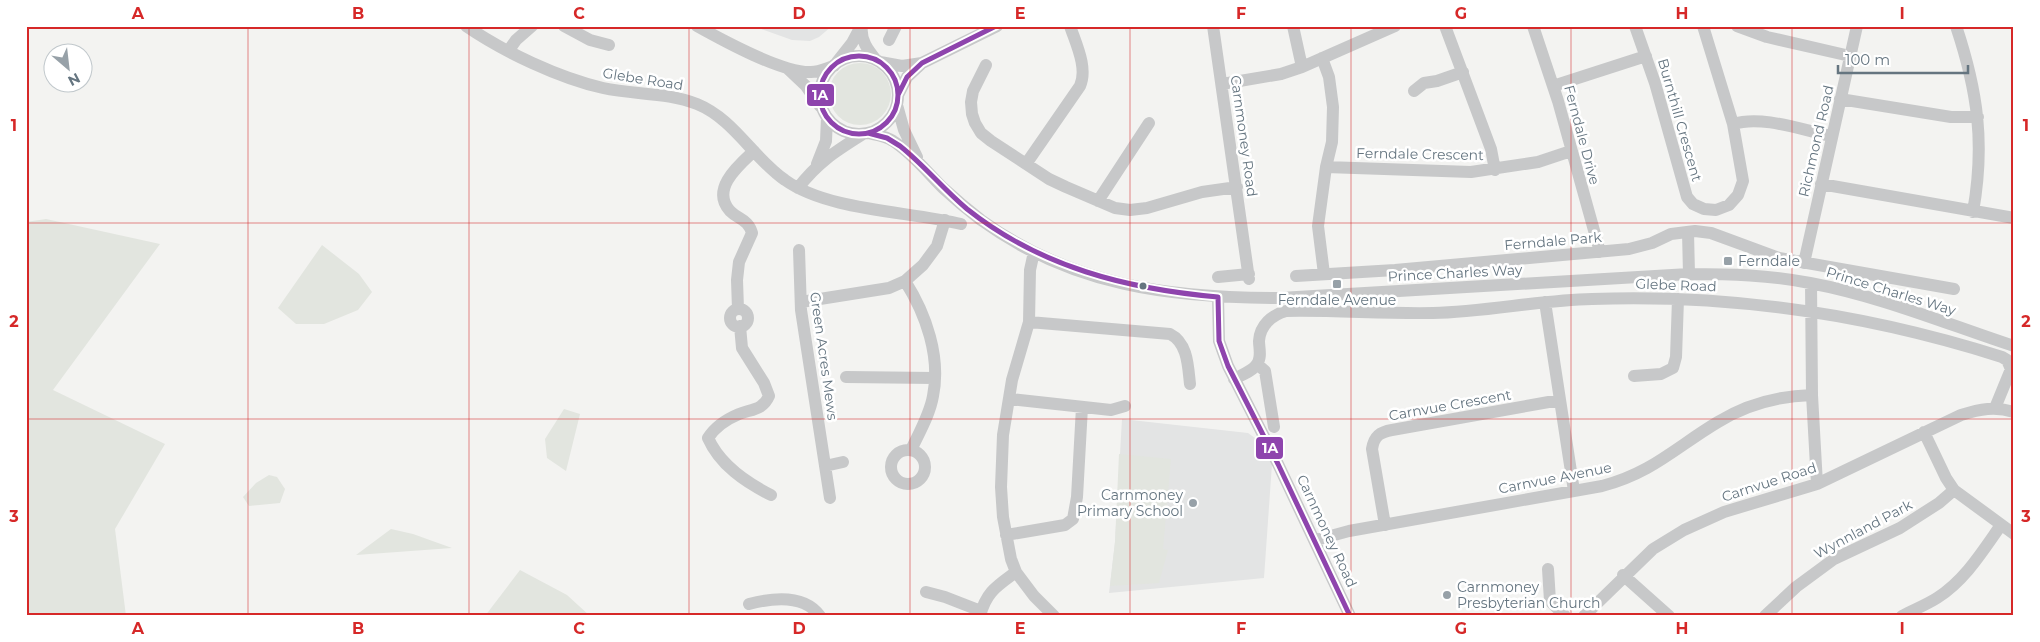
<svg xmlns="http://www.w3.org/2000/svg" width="2040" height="642" viewBox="0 0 2040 642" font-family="Montserrat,sans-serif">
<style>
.built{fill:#e3e4e4}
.green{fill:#e2e5df}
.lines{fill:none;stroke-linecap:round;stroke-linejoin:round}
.minor{stroke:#c7c8c9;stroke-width:12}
.bus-1-casing{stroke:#fff;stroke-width:9}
.bus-1{stroke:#8e44ad;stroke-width:5}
.grid{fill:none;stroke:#d62828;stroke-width:1;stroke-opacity:0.55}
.poi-dot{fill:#97a1a8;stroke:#fff;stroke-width:2}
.bus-dot{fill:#657580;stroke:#fff;stroke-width:2}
.labels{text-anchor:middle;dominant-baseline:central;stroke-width:5;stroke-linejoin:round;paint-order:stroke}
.street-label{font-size:14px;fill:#657580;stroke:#fff}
.poi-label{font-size:14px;fill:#657580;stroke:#fff;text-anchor:start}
.line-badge{stroke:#fff;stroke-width:2}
.badge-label{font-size:14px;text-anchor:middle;font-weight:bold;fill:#fff}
.neatline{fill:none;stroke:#d62828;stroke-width:2}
.grid-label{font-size:16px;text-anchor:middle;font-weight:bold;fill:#d62828}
</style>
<rect width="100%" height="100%" fill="#f3f3f1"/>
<path class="built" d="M753,26H832L819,37L810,41L792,40Z
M1122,419L1248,433L1255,438L1272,464L1264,578L1109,593L1115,542Z"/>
<path class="green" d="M829 94a31 31 0 1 1 62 0a31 31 0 1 1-62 0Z
M46,219L160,244L53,390L165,444L115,529L126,616H26V222Z
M322,245L359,274L372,292L358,310L324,324H296L278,308Z
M564,409L580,414L566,471L547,458L545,439Z
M1119,454L1171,459L1163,549L1168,550L1159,583L1110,586L1115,542Z
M269,475L277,477L285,489L280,503L249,506L243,497L256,483Z
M391,529L413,534L452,548L356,555Z
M520,570L567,595L590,616H485Z"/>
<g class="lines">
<path class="minor" d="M466,26C504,52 559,78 603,88C634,95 667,92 697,104C734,119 753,158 785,180C828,211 909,211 961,224
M564,26L590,40L609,45
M697,26C724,41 782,73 811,72C819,72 827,68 834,66
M862,26C860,40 868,50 876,60
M1213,26L1249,279
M1293,26L1302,67
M1445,26L1491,149L1495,170
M1533,26L1558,101L1600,252
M1635,26L1655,83L1687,197L1693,204L1704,209L1716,210L1729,205L1738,195L1743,181L1733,124L1703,26
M1737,26L1767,37L1850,56
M1956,26C1978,92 1985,144 1973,212
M889,40L896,26
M509,50L516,40L532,26
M820 95a39 39 0 1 1 78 0a39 39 0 1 1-78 0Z
M1322,58L1329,77L1333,107L1332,142L1326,167L1318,226L1324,274
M837,62L852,43L861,26
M880,62L902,66L922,63
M986,65L973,91L971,102L972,114L975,123L981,133L991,141L1049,179L1066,187L1115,208L1130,210L1147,208L1202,192L1237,187
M788,69L806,86L820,106
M1222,84L1281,74L1302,67L1395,26
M1553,86L1646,56
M1414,91L1424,83L1437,81L1463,72
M898,95L907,77L922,63L997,26
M1840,99L1951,117H1978
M897,105L904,130L917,157
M1733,124C1762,115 1802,130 1831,136
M868,133C877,135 886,136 893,141C912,153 927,172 943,188C955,199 968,210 981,220C1072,286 1170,298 1280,298L1689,274C1730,274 1770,275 1810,283C1880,296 1947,324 2014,346
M817,164L826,141L827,117
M1026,164L1080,86C1088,68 1076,44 1070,26
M1326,167L1471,172L1538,162L1571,151
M1821,184L2014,218
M798,188C818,162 836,151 863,134
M1098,201L1149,123
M1688,232L1689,274
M799,250L801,310L830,498
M1034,252L1030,270L1029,322L1012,380L1003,435L1001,487L1003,517L1011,559L1016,572L1034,596L1054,616
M1804,263L1857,26
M1296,276L1395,270L1629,249L1652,243L1671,234L1695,231L1711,233L1779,258L1954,289
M1218,277L1249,274
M905,281C926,314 941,357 933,396C930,414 919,433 911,450
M1811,283L1812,395L1817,484
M1218,297L1219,341L1228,366L1278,464L1350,616
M801,302L889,288L905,281L923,265L937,246L945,220
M1545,302L1574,491
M738,309L737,280L739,262L752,233C748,219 739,220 730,211C710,189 739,165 754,151
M730 318a9 9 0 1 1 18 0a9 9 0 1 1-18 0Z
M1029,322L1170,334C1188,343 1188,367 1190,384
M740,326L742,348L764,383L769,396C763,410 752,409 739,414C727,419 715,427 708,438C720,465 745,482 771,495
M1257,364L1265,371L1274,427
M1634,376L1661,374L1673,368L1676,357L1678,299
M846,377L934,378
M1234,379C1241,375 1253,371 1257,364C1262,357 1259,348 1259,341C1260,325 1272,315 1286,311C1335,310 1384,314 1433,313C1486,312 1539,300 1592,299C1730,294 1870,315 2002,357L2007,360L2011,369L1995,408
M1010,399L1111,410L1125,406
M1924,432L1946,478L1954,490L2014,534
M891 467a17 17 0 1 1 34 0a17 17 0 1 1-34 0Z
M825,466L843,462
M1385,525L1372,449C1374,436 1380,432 1392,430L1560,400
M1006,535L1065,525L1073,519L1077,497L1082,407
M1316,540L1349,531L1602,486C1652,473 1676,447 1718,422C1747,404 1779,396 1812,395
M1548,569L1550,601L1565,616
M1623,575L1669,616
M926,592L945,597L981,611
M749,604C772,598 804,594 820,616
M980,616C986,592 997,586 1016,572
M1584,616L1653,549L1684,530L1724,512L1817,484L1961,415C1980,409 1995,406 2014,412
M1765,616L1796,587L1834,559L1900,528L1939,503L1954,490
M1902,616C1913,610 1926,605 1937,598C1965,580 1982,552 2001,525"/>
<defs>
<path id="bus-1" d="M820 95a39 39 0 1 1 78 0a39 39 0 1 1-78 0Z
M898,95L907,77L922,63L996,26
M868,133L887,138L900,146C924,165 943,189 967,209C1040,267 1127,289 1218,297L1219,341L1228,366L1278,464L1350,616"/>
</defs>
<use href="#bus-1" class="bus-1-casing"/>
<use href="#bus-1" class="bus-1"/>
</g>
<path class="grid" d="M248,26V616M469,26V616M689,26V616M910,26V616M1130,26V616M1351,26V616M1571,26V616M1792,26V616M26,223H2014M26,419H2014"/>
<g class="poi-dot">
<rect x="1723" y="256" width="10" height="10" rx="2.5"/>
<rect x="1332" y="279" width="10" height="10" rx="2.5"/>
<circle cx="1193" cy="503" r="5"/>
<circle cx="1447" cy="595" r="5"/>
</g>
<circle class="bus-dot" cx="1143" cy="286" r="4.5"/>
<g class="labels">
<g class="street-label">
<text transform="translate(643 79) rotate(9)">Glebe Road</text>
<text transform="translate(1680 120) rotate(74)">Burnthill Crescent</text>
<text transform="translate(1582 135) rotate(75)">Ferndale Drive</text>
<text transform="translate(1244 136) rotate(82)">Carnmoney Road</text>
<text transform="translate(1816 141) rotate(-77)">Richmond Road</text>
<text transform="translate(1420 154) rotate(1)">Ferndale Crescent</text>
<text transform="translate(1553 241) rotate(-5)">Ferndale Park</text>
<text transform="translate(1455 273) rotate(-3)">Prince Charles Way</text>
<text transform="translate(1676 285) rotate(2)">Glebe Road</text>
<text transform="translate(1891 291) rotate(17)">Prince Charles Way</text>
<text transform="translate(824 356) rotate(82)">Green Acres Mews</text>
<text transform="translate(1450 405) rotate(-10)">Carnvue Crescent</text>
<text transform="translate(1555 478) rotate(-11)">Carnvue Avenue</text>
<text transform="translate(1769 482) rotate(-18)">Carnvue Road</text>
<text transform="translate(1863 529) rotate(-28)">Wynnland Park</text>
<text transform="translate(1327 531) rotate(65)">Carnmoney Road</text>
</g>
<g class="poi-label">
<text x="1738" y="261">Ferndale</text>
<text x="1337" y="300" text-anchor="middle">Ferndale Avenue</text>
<text x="1183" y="495" text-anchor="end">Carnmoney<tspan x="1183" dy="16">Primary School</tspan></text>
<text x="1457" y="587">Carnmoney<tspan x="1457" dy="16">Presbyterian Church</tspan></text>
</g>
</g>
<g class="line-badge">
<rect x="806" y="83" width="29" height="24" rx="5" fill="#8e44ad"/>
<rect x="1255" y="436" width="29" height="24" rx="5" fill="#8e44ad"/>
</g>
<g class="badge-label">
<text x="820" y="100">1A</text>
<text x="1270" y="453">1A</text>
</g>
<rect width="2040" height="642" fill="none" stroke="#ffffff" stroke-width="55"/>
<g transform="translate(68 68) rotate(152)"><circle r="24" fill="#ffffff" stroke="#c1c8cc"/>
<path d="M0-4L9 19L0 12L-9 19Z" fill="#97a1a8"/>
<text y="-8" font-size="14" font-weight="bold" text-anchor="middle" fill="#657580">N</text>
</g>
<path d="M1838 65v8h130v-8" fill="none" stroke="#657580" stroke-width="2.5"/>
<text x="1845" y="65" font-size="15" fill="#657580" stroke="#ffffff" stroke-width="4" paint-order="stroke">100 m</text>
<rect x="28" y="28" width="1984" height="586" class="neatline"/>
<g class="grid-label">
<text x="138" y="19">A</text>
<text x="358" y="19">B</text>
<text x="579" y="19">C</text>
<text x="799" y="19">D</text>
<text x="1020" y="19">E</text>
<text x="1241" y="19">F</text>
<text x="1461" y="19">G</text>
<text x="1682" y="19">H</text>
<text x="1902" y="19">I</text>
<text x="14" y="131">1</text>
<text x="2026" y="131">1</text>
<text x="14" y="327">2</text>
<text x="2026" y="327">2</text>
<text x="14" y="522">3</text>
<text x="2026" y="522">3</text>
<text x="138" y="634">A</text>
<text x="358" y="634">B</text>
<text x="579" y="634">C</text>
<text x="799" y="634">D</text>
<text x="1020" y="634">E</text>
<text x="1241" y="634">F</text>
<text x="1461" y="634">G</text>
<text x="1682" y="634">H</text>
<text x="1902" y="634">I</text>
</g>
</svg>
